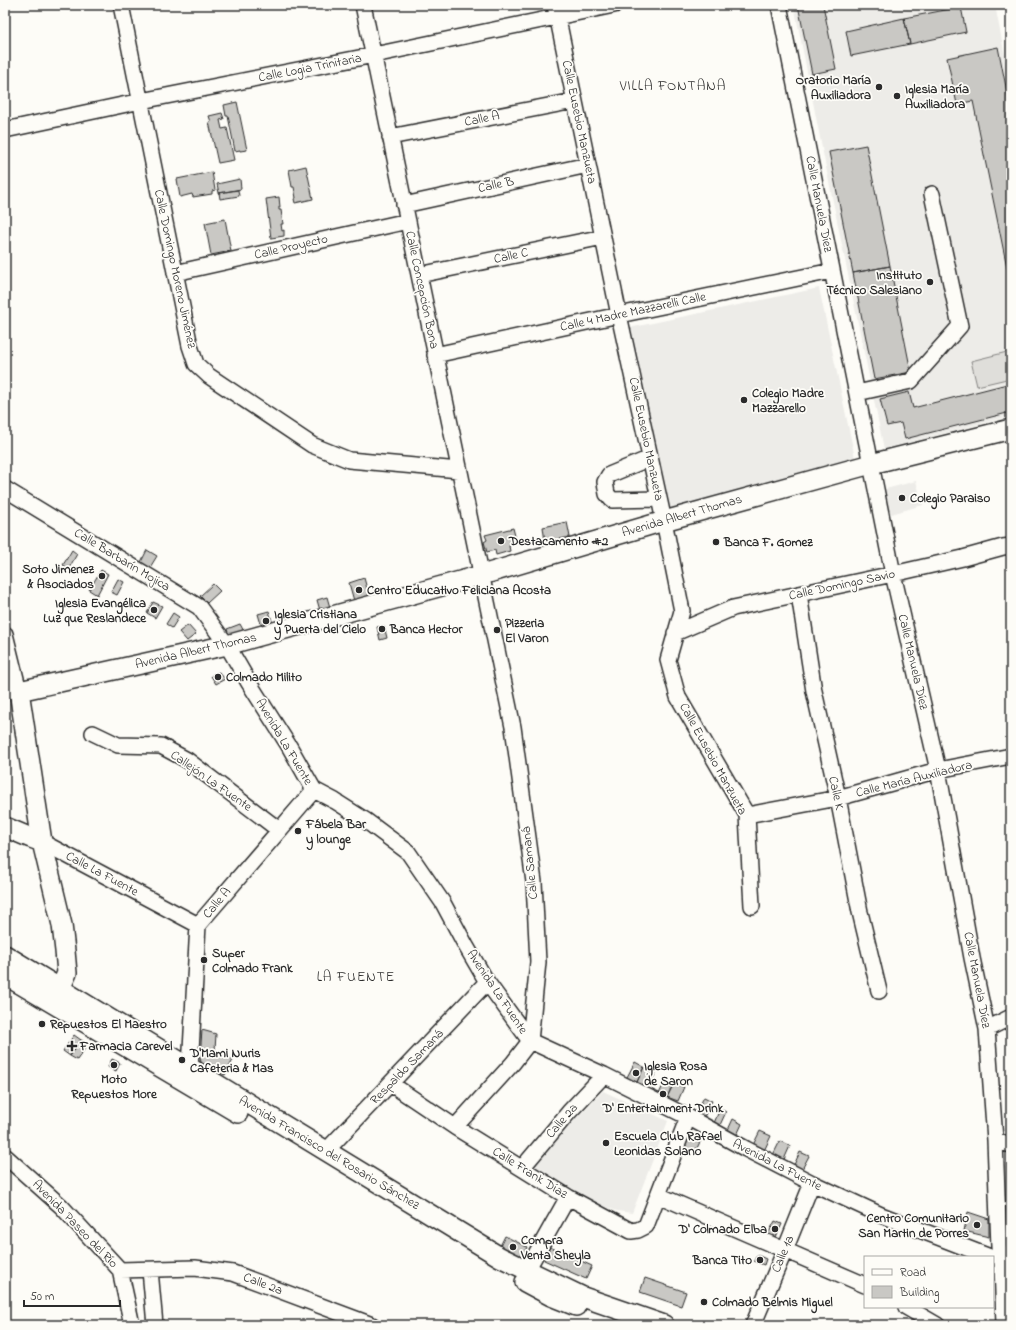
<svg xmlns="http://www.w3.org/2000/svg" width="1016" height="1330" viewBox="0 0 1016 1330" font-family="'Indie Flower',sans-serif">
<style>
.built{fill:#edece8}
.green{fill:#dfdeda;stroke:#858482}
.building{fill:#c9c8c4;stroke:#2b2b2b}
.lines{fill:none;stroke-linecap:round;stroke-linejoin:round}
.minor-casing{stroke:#2b2b2b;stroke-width:18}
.major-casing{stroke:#2b2b2b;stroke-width:22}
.minor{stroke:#fdfcf7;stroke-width:15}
.major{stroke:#fdfcf7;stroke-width:19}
.poi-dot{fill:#2b2b2b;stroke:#fdfcf7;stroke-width:1.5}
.labels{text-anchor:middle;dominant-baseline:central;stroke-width:3.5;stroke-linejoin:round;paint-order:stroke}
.street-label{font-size:13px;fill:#2b2b2b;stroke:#fdfcf7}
.poi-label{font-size:13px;font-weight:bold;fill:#2b2b2b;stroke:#fdfcf7;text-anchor:start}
.neighbourhood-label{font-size:14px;letter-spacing:1px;fill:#2b2b2b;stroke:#fdfcf7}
</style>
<rect width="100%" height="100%" fill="#fdfcf7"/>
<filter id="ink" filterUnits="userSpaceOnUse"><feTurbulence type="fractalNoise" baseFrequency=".025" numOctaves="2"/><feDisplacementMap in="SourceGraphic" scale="8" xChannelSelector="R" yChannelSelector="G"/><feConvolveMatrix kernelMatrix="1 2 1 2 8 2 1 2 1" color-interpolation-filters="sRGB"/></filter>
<g filter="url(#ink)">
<path class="built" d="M794,5H995L1011,87V416L884,449L822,148Z
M819,288L858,472L673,519L629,328Z
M916,481L923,505L888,515L882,490Z
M603,1091L668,1121L632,1213L617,1211L583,1198L532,1164Z"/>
<path class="green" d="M1011,351V378L977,386L971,361Z"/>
<path class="building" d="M798,5H823L836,69L812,74Z
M961,7L966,32L910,44L904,18Z
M904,18L910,44L851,56L846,31Z
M998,47L1011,112V287L973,101L957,104L947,58Z
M237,102L247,150L240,151V150L235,151L228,116H226L224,105Z
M222,113L224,119L220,120L222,129L227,128L234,160L218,163L209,122H211L209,116Z
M866,145L890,266L853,273L829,152Z
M306,166L313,199L295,203L294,199L296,198L294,187H292L289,170Z
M212,172L215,190L212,191V194L193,197L192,194L180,197L177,179Z
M240,179L241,189L219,193L217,184Z
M238,190L239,196L220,199L219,193Z
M279,197L280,207H279V210H281L283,224H281L282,231L284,230V236L271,238L266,199Z
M225,219L231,251L211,255L205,223Z
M890,266L911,372L874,379L853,273Z
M1011,383V412L905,439L901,423L887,426L880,399L909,392L913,408Z
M567,522L570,537L545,542L543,527Z
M513,528L517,544L509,546L510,551L496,555L495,550L487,552L484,542L487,540L485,535Z
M72,550L77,554L69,568L63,565Z
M147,550L157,556L149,569L140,564Z
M101,570L108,574L97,595L89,590Z
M364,578L369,596L354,601L349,583Z
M118,579L124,582L117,595L111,592Z
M213,584L220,591L207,603L200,596Z
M327,597L331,611L321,614L317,600Z
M153,602L162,606L155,618L147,613Z
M269,611L274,628L263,631L258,614Z
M173,613L179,617L172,628L166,624Z
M240,624L247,637L229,638L227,629Z
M188,625L196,634L187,641L179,632Z
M384,626L387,638L380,640L377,627Z
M219,672L225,679L216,684L211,676Z
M202,1030L216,1034L215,1050L233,1060L225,1075L204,1065L201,1062L200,1058Z
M74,1035L81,1040L70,1056L63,1051Z
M81,1040L88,1044L77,1060L70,1056Z
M112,1059L120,1063L116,1071L108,1067Z
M635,1062L644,1067L636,1084L626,1079Z
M644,1067L656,1073L647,1089L636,1084Z
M666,1079L674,1083L666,1099L658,1096Z
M674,1083L684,1087L678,1101L667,1097Z
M704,1097L712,1101L704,1117L696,1113Z
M720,1109L726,1112L720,1125L714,1123Z
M733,1119L742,1124L736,1137L727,1132Z
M760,1131L771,1136L762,1155L751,1149Z
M688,1133L701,1140L694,1154L681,1147Z
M780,1141L790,1146L782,1164L771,1159Z
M800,1152L809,1156L801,1171L793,1167Z
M968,1212L989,1219V1237L964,1231Z
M775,1221L782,1224L776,1237L768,1234Z
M505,1236L527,1247L522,1257L500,1246Z
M550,1247L592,1266L586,1279L544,1260Z
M757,1255L766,1259L764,1265L754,1261Z
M645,1278L686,1292L681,1306L640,1292Z"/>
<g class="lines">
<defs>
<path id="minor" d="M121,5L190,346L196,364L209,376L312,445L349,460L459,470
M363,5L513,727L534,882L538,962L530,1041L513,1063L455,1127
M555,5L619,315L664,521L682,611L668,660L678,697L747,815L752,906
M779,5L893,574L938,770L972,958L987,1029L995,1140L999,1247L1002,1261L1004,1325
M5,130L141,101L374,55L614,5
M390,137L574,101
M404,205L588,165
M175,273L408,221
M419,275L603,237
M435,355L619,315L832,271
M857,393L911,381L960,326L932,194
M650,458L609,475L605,482L607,494L612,500L659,499
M5,489L199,607L227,645L249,683L289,746L314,790L335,801L365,820L408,852L443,903L466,946L487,982L530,1041L604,1075L688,1117L746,1149L812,1183L881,1215L990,1257
M799,594L814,691L838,798L860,912L879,991
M675,633L733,608L893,574L963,558L1003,547L1011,546
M5,634L19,691
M93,733L118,745L161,746L187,760L279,830
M747,815L838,798L938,770L1011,756
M42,842L198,925
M987,1029L1011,1017
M190,1068L198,925L314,790
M391,1084L455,1127L568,1197L631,1231L638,1230L646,1226L688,1117
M995,1140L1011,1145
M326,1151L487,982
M5,1156L61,1206L120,1270L132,1325
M522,1168L569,1112L604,1075
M658,1195L865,1285
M120,1270L195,1268L233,1273L372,1325
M150,1270L155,1325
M527,1270L568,1197
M906,1307L937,1325
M753,1325L785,1250L812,1183"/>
<path id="major" d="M5,685L19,691L227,645L482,575L664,521L871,464L1011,429
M19,691L42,842L62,925L65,951L67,973L55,1001
M5,827L31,838L42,842
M5,955L500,1257L583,1297L664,1325
M5,975L238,1113
M525,1282L551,1296L576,1306"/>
</defs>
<use href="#minor" class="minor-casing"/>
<use href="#major" class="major-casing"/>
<use href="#minor" class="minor"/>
<use href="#major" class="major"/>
</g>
</g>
<g class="poi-dot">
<circle cx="879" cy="87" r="4"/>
<circle cx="897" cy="96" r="4"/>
<circle cx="930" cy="282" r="4"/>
<circle cx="744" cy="400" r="4"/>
<circle cx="902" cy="498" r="4"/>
<circle cx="501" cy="541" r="4"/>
<circle cx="716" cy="542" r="4"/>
<circle cx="102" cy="576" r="4"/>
<circle cx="359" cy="590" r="4"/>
<circle cx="154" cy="610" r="4"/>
<circle cx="266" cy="621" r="4"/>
<circle cx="382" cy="629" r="4"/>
<circle cx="497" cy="630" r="4"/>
<circle cx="218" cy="677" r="4"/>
<circle cx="298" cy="831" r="4"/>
<circle cx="204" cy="960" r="4"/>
<circle cx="42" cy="1024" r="4"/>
<path d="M70 1040h4v4h4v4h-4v4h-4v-4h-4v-4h4z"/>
<circle cx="182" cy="1060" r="4"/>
<circle cx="114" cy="1065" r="4"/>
<circle cx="636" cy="1073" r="4"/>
<circle cx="663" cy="1094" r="4"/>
<circle cx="606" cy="1143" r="4"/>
<circle cx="977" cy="1225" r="4"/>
<circle cx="775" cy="1229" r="4"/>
<circle cx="513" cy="1247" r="4"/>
<circle cx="760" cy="1260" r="4"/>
<circle cx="704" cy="1302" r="4"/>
</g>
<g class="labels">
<g class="street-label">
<text transform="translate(310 68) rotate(-11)">Calle Logia Trinitaria</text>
<text transform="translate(482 119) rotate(-11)">Calle A</text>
<text transform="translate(579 122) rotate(78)">Calle Eusebio Manzueta</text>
<text transform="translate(496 185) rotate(-12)">Calle B</text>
<text transform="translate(819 204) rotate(79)">Calle Manuela Díez</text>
<text transform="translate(291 247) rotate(-13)">Calle Proyecto</text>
<text transform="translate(511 256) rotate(-12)">Calle C</text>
<text transform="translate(175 269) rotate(78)">Calle Domingo Moreno Jiménez</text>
<text transform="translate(422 290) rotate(78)">Calle Concepción Bona</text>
<text transform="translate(633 312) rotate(-12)">Calle 4 Madre Mazzarelli Calle</text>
<text transform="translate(646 439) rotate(78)">Calle Eusebio Manzueta</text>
<text transform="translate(682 516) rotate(-16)">Avenida Albert Thomas</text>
<text transform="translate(122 560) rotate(31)">Calle Barbarín Mojica</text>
<text transform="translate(842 585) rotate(-12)">Calle Domingo Savio</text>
<text transform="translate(196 651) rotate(-13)">Avenida Albert Thomas</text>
<text transform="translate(913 662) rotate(77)">Calle Manuela Díez</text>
<text transform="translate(284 742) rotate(59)">Avenida La Fuente</text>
<text transform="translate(713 759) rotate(61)">Calle Eusebio Manzueta</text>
<text transform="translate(914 779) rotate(-14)">Calle María Auxiliadora</text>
<text transform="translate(211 781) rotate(35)">Callejón La Fuente</text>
<text transform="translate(836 793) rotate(78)">Calle K</text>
<text transform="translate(530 863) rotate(-96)">Calle Samaná</text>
<text transform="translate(102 874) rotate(28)">Calle La Fuente</text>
<text transform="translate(217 903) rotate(-50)">Calle A</text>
<text transform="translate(977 980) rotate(79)">Calle Manuela Díez</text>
<text transform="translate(497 992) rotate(56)">Avenida La Fuente</text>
<text transform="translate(407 1067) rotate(-46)">Respaldo Samaná</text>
<text transform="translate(562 1121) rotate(-49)">Calle 2a</text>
<text transform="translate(329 1153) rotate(31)">Avenida Francisco del Rosario Sánchez</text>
<text transform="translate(777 1165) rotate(27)">Avenida La Fuente</text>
<text transform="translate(530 1173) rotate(32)">Calle Frank Díaz</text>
<text transform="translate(75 1224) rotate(46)">Avenida Paseo del Río</text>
<text transform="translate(783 1254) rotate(-67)">Calle 1a</text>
<text transform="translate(263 1284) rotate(21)">Calle 2a</text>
</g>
<g class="poi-label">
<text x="871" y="80" text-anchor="end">Oratorio María<tspan x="871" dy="15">Auxiliadora</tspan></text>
<text x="905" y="89">Iglesia María<tspan x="905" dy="15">Auxiliadora</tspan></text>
<text x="922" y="275" text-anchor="end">Instituto<tspan x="922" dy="15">Técnico Salesiano</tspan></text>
<text x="752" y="393">Colegio Madre<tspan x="752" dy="15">Mazzarello</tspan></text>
<text x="910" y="498">Colegio Paraiso</text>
<text x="509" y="541">Destacamento #2</text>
<text x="724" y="542">Banca F. Gomez</text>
<text x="94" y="569" text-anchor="end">Soto Jimenez<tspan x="94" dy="15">&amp; Asociados</tspan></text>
<text x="367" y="590">Centro Educativo Feliciana Acosta</text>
<text x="146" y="603" text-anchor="end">Iglesia Evangélica<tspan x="146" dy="15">Luz que Reslandece</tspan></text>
<text x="274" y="614">Iglesia Cristiana<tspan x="274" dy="15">y Puerta del Cielo</tspan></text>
<text x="505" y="623">Pizzeria<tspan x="505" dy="15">El Varon</tspan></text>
<text x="390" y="629">Banca Hector</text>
<text x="226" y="677">Colmado Milito</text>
<text x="306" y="824">Fábela Bar<tspan x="306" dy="15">y lounge</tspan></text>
<text x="212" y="953">Super<tspan x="212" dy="15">Colmado Frank</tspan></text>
<text x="50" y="1024">Repuestos El Maestro</text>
<text x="80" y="1046">Farmacia Carevel</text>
<text x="190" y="1053">D'Mami Nuris<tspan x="190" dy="15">Cafeteria &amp; Mas</tspan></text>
<text x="644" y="1066">Iglesia Rosa<tspan x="644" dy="15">de Saron</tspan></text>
<text x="114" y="1079" text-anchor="middle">Moto<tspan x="114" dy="15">Repuestos More</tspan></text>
<text x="663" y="1108" text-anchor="middle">D' Entertainment Drink</text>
<text x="614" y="1136">Escuela Club Rafael<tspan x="614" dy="15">Leonidas Solano</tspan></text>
<text x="969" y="1218" text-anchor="end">Centro Comunitario<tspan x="969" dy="15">San Martin de Porres</tspan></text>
<text x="767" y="1229" text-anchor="end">D' Colmado Elba</text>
<text x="521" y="1240">Compra<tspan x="521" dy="15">Venta Sheyla</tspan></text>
<text x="752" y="1260" text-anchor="end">Banca Tito</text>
<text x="712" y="1302">Colmado Belmis Miguel</text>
</g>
<g class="neighbourhood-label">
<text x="673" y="86">VILLA FONTANA</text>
<text x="356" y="977">LA FUENTE</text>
</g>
</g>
<rect width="1016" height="1330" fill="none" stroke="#fdfcf7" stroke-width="20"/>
<rect x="10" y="10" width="996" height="1310" fill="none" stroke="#2b2b2b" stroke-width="1.5" filter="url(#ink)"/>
<rect x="864" y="1256" width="130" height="52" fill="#fdfcf7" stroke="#a9a8a5"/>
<rect x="872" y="1269" width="20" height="6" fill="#fdfcf7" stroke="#a9a8a5"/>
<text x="900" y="1276" font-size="12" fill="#2b2b2b">Road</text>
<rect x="872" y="1286" width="20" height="12" fill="#c9c8c4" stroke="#a9a8a5"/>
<text x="900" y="1296" font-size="12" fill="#2b2b2b">Building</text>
<path d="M24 1300v6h96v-6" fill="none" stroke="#2b2b2b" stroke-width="2"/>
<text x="30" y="1300" font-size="12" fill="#2b2b2b" stroke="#fdfcf7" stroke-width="3" paint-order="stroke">50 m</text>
</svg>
